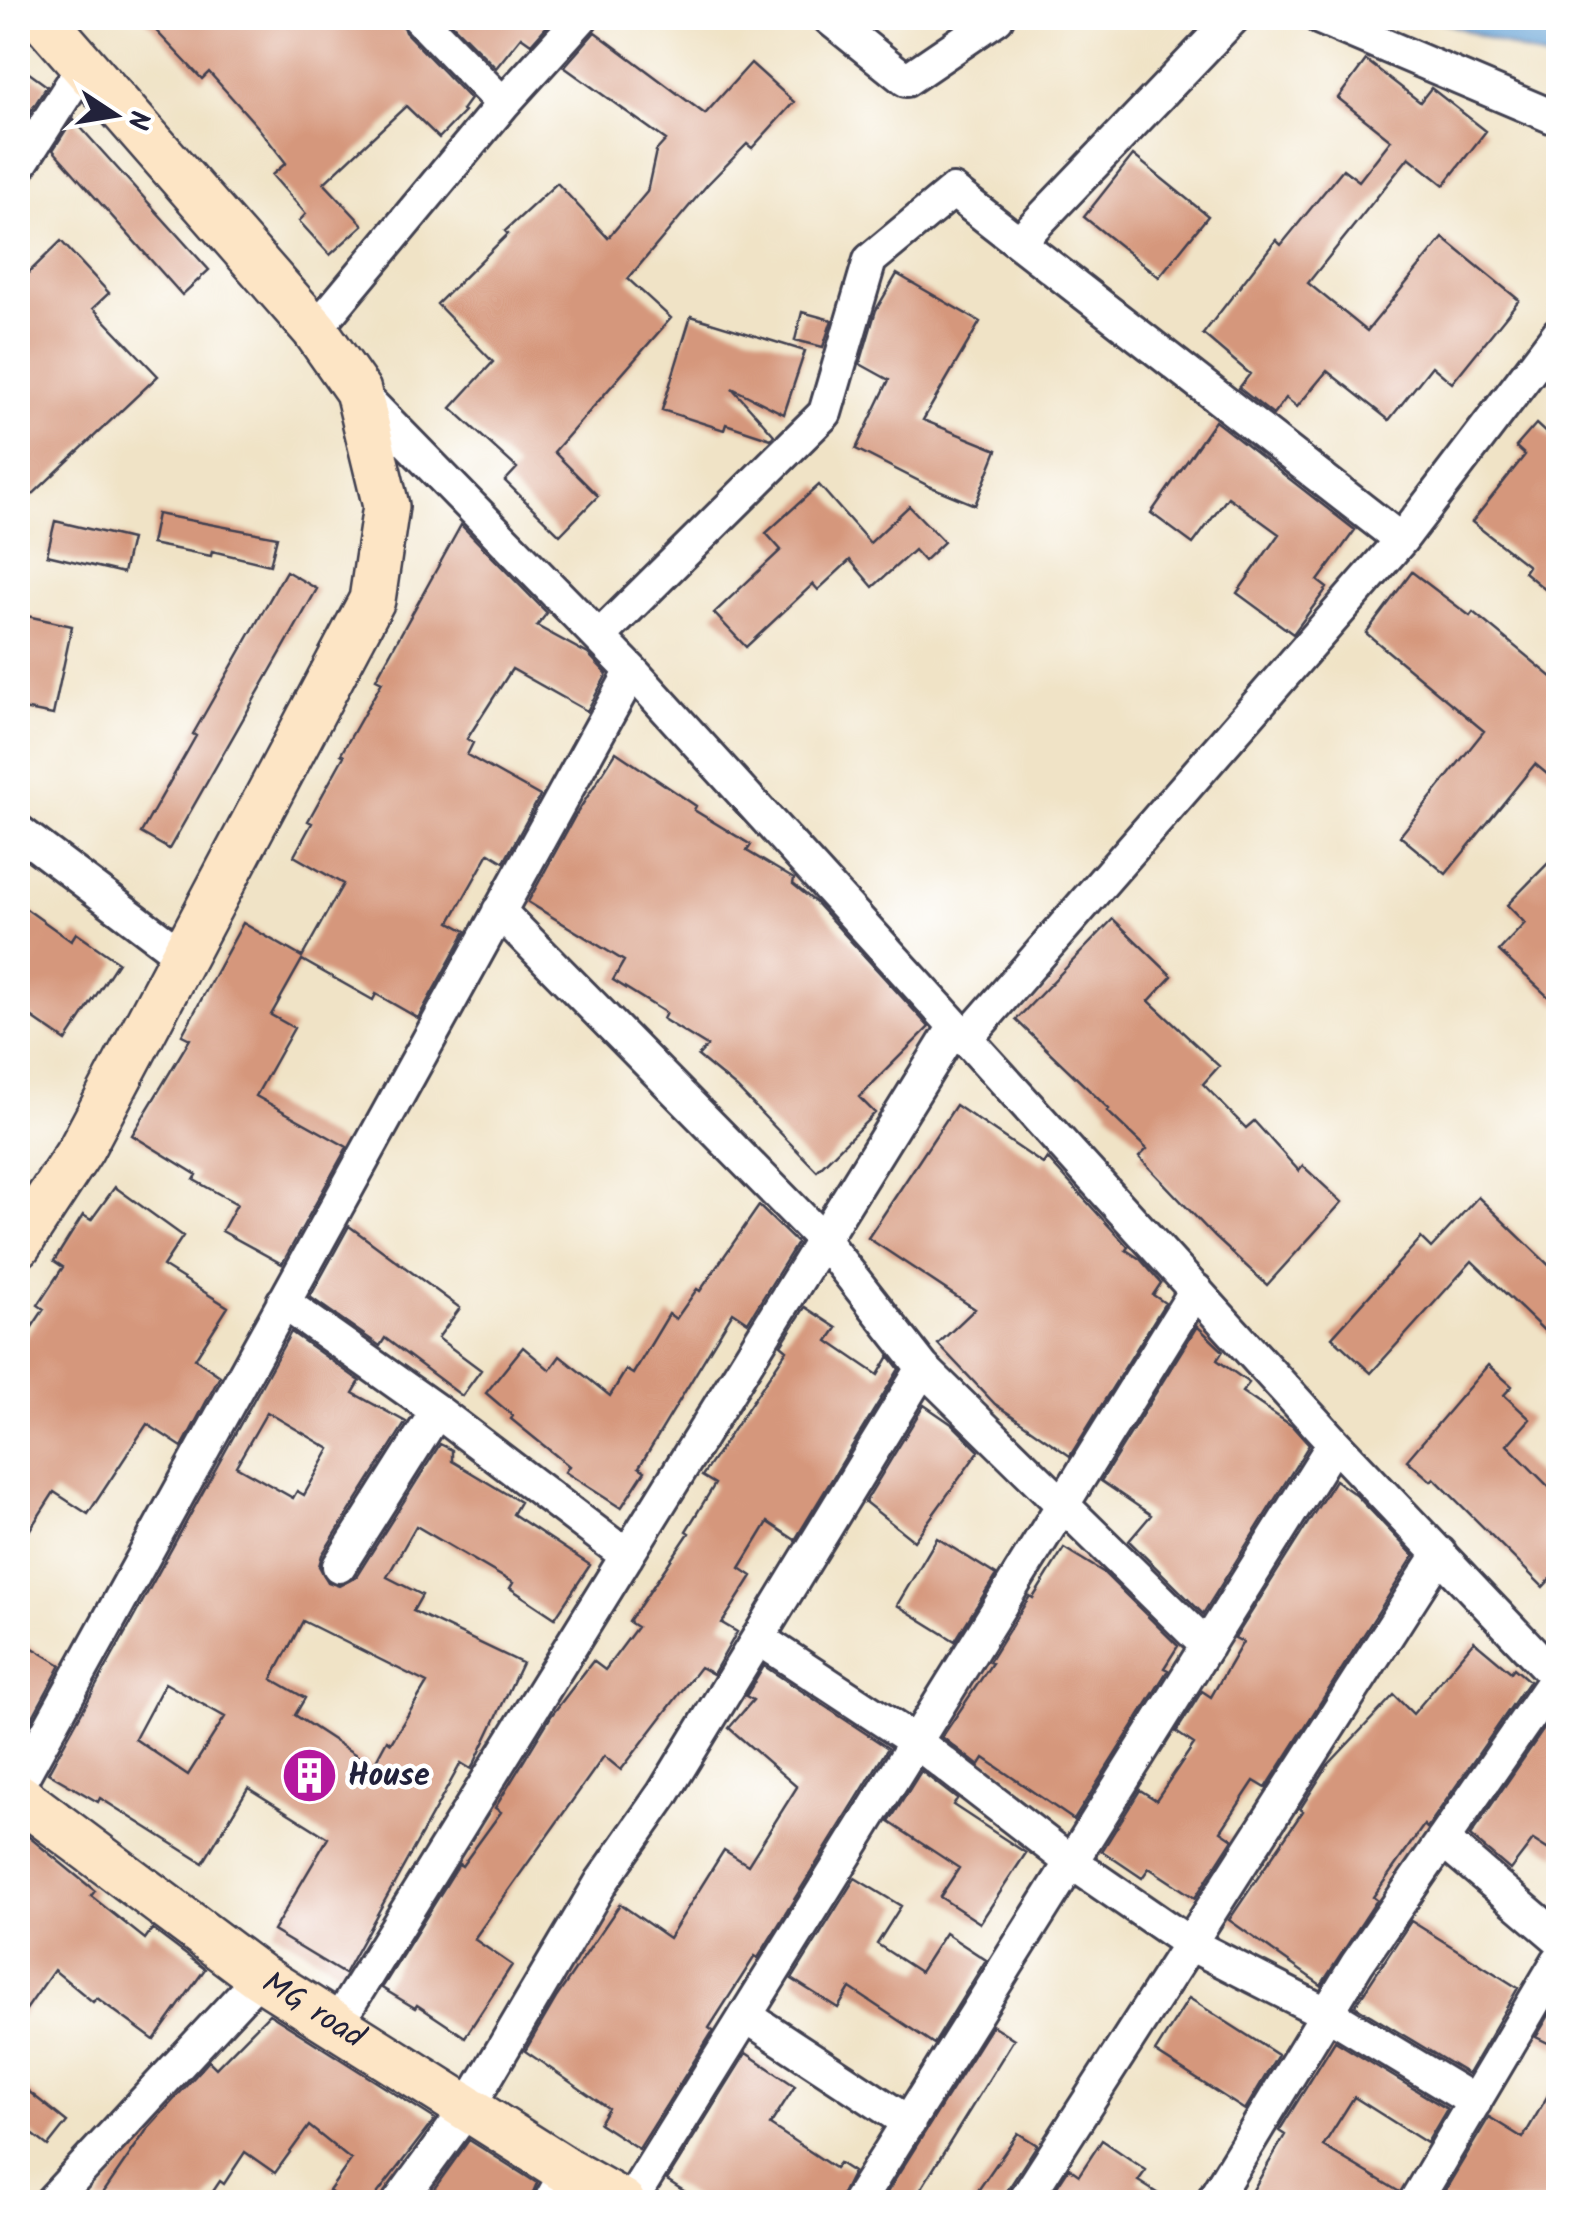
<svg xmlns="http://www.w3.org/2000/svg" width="1576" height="2220" viewBox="0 0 1576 2220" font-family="Kalam,sans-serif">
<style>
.water{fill:#62a0d4;stroke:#426188;stroke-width:2.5}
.building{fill:#d5977b;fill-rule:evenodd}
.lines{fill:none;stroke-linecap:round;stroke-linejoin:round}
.street-casing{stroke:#413f50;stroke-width:38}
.secondary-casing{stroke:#413f50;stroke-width:50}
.street{stroke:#fff;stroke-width:32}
.secondary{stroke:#fde5c5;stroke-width:45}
.labels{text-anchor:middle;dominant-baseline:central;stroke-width:9;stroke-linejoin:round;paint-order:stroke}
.poi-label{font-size:32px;font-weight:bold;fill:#22223b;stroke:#fff;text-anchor:start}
.street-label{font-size:32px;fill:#22223b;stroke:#fff}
</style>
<rect width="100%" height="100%" fill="#fff"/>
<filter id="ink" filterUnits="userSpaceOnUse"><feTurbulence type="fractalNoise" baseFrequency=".01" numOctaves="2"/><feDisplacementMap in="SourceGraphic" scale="20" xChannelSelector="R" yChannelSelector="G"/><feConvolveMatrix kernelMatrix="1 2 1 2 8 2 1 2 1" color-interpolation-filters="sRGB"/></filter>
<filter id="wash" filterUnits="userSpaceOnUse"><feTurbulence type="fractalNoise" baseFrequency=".0048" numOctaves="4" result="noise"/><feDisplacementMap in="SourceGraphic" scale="40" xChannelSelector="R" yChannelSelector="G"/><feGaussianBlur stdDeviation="2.25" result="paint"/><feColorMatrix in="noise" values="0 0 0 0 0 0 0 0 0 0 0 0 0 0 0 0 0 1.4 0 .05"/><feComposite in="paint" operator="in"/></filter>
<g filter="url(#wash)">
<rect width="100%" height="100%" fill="#f0e3c6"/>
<path class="water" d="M1432,18H1558V64Z"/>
<g id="blocks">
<path class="building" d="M144,18H400L405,32L470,99L462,110L464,112L439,138L406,106L324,183L363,225L330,255L299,221L306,214L272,175L286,163L257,126L209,72L202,79Z
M446,18H554L531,44L521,37L496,68Z
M595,32L705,114L751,63L794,102L752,148L747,144L707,185L628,279L671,318L554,452L598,496L560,535L505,481L517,468L451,408L493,362L437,304L508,234L505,231L557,183L608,238L647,192L656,151L666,140L564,67Z
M1366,60L1420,102L1431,88L1486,131L1444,185L1409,157L1308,283L1367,331L1443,238L1519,300L1452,383L1432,366L1389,420L1327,371L1297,407L1286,398L1273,415L1239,388L1250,374L1203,334L1276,240L1281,245L1343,169L1359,181L1391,140L1338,98Z
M18,65L47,86L25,120L18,112Z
M73,119L209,270L182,295L53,150Z
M1133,155L1208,216L1159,277L1084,217Z
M61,241L109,293L93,308L158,376L30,497L18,483V283Z
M897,274L980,322L923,420L997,450L975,505L929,486L856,449L889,380L860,364L876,310Z
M802,312L832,320L823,347L795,340Z
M691,316L805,351L784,414L732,388L774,435L771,439L726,424L724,430L662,410Z
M1215,421L1355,530L1318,581L1327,588L1293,634L1237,593L1279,534L1228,497L1193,544L1151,513Z
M1536,424L1558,444V600L1524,572L1528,566L1472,522L1525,455L1516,447Z
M819,485L870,543L909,506L944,542L924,561L914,550L873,587L850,560L818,590L813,584L746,647L714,613L781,550L766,533Z
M157,514L277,537L270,565L212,551L211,556L151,544Z
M55,521L131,539L123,573L47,555Z
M461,525L547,613L537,626L588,654L607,674L587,711L512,669L467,739L473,743L467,755L540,796L504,862L489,853L450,922L466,931L418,1018L376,994L373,1000L302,960L271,1015L294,1028L256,1096L347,1147L282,1264L222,1231L237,1204L194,1180L197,1175L132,1135L190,1039L182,1035L243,923L302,957L343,884L294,856L312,823L308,821L344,756L341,754L382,682L376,679Z
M286,571L317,589L169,849L141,833L196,736L193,734Z
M1412,572L1470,616L1473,612L1558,682V783L1535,764L1446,874L1400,836L1484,731L1366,633Z
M18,614L72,626L53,715L18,708Z
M616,752L696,806L694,810L751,845L747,851L794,879L793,884L815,902L929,1027L859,1097L875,1113L817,1171L737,1088L698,1056L707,1046L663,1019L666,1013L613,980L624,961L528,902L575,816Z
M1558,853V1006L1499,951L1525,923L1507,905Z
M18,903L71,941L76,933L118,962L66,1041L18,1008Z
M1113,919L1172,976L1149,1001L1219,1066L1203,1084L1246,1128L1254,1121L1299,1171L1303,1166L1342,1202L1267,1285L1215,1237L1139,1157L1147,1149L1107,1111L1109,1109L1016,1020Z
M956,1105L1043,1164L1047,1158L1128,1247L1126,1250L1140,1259L1161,1283L1153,1295L1165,1303L1070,1456L995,1404L938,1344L975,1309L868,1238Z
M115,1187L183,1236L163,1266L228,1307L195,1359L220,1376L182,1447L147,1424L88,1514L54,1492L18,1548V1348L44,1309L38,1305L63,1267L54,1261L83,1215L91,1220Z
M1478,1197L1558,1274V1344L1472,1261L1371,1373L1332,1337L1421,1238L1431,1248Z
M759,1206L797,1243L748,1322L733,1312L639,1467L645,1471L621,1508L565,1472L569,1466L511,1419L513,1416L486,1393L523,1347L550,1370L560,1356L610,1396L626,1370L633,1374L669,1314L676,1319L697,1289L700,1291Z
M349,1226L460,1308L438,1338L481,1370L462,1396L385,1338L380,1346L310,1297Z
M805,1307L837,1328L828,1341L878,1375L889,1356L899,1369L795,1540L768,1522L740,1568L752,1576L722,1623L737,1632L713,1674L700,1667L621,1770L604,1756L474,1939L512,1965L465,2037L417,2005L415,2008L382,1988L459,1864L462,1866L501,1812L495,1808L551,1716L593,1661L605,1670L637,1627L629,1622L689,1533L686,1531L715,1484L702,1476L787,1350L781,1345Z
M1197,1326L1223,1351L1217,1360L1249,1383L1242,1392L1292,1426L1309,1445L1203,1614L1129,1541L1151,1515L1101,1481Z
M291,1332L360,1381L353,1393L406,1422L322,1555L319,1566L328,1582L339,1586L356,1577L440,1444L452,1450V1461L520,1502L513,1514L590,1565L555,1618L510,1588L513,1583L416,1526L387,1577L422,1595L413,1611L522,1663L474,1764L471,1769L461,1763L344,1974L273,1931L328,1838L248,1788L203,1863L100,1798L98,1802L48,1773ZM267,1412L330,1449L304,1495L297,1491L293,1498L236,1466ZM303,1621L427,1683L391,1743L387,1740L373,1766L295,1715L305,1698L272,1679ZM165,1683L225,1717L188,1775L135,1739Z
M1488,1365L1512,1386L1504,1395L1530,1419L1507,1445L1558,1496V1571L1543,1587L1434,1478L1431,1481L1407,1460Z
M924,1405L953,1425L979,1451L914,1541L865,1502Z
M1335,1480L1356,1495L1414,1556L1266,1788L1254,1781L1221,1831L1233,1839L1195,1898L1149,1868L1142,1878L1102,1851L1140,1790L1156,1800L1194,1744L1176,1732L1202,1691L1211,1697L1243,1642L1235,1638Z
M937,1538L996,1575L955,1641L897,1605Z
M1064,1548L1103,1572L1178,1646L1164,1668L1168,1670L1074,1820L984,1758L979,1766L942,1737L992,1663L989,1662L1030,1596L1033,1598Z
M18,1639L61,1665L18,1744Z
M1474,1641L1511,1672L1514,1668L1529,1681L1427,1828L1424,1825L1373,1897L1377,1900L1321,1985L1229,1920L1303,1811L1300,1809L1328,1765L1394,1695L1413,1714Z
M764,1666L888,1748L758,1958L755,1956L709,2028L713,2031L639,2149L599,2123L608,2108L525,2051L556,1998L620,1904L669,1938L724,1850L748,1865L797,1787L729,1728L753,1700L746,1696Z
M1557,1710L1558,1856L1533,1840L1510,1870L1470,1836Z
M921,1771L957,1799L953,1805L1026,1853L980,1923L940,1897L959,1868L889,1822Z
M18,1828L95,1891L91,1896L145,1939L152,1929L205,1969L154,2040L97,1998L93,2002L54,1970L18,2021Z
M855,1878L901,1906L877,1944L920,1972L945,1933L986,1960L934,2044L850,1988L838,2008L792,1979Z
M1411,1921L1518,1988L1468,2074L1355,2006Z
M1189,1998L1278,2055L1245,2110L1155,2052Z
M1552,2010L1558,2014V2048L1536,2037Z
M269,2014L435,2119L371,2202H344L329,2191L351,2160L309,2126L275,2173L245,2152L224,2184L220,2181L206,2202H97L148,2128L209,2061L216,2068Z
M992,2025L1014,2039L913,2202H881Z
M1335,2041L1447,2109L1427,2143L1354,2097L1323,2146L1398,2191L1395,2202H1246L1285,2135L1279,2131Z
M746,2053L795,2086L770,2125L835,2168L839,2163L853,2172L838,2202H701L667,2180Z
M1558,2078V2202H1438L1489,2117L1523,2138Z
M18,2083L67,2122L48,2146L18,2123Z
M1018,2133L1037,2145L1007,2191L1004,2202H970Z
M469,2140L537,2183L529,2202H447L431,2193Z
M1102,2140L1146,2170L1138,2181L1171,2202H1047L1069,2168L1079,2175Z"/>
</g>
</g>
<g filter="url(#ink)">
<use href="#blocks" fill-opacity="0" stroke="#413f50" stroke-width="2.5"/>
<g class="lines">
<defs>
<path id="street" d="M419,18L503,104
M829,18L906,80L997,18
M1320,18L1558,119
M18,168L83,67
M1019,242L1233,18
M315,330L503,104L581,18
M358,391L632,671L1334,1443L1558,1679
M1401,540L1558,334
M599,637L825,413L870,260L953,191L1401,540L965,1040
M18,831L183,956
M499,911L823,1240L923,1368
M283,1302L437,1411L627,1556
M339,1566L437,1411
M758,1638L916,1742L1071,1862L1190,1944L1339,2020L1475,2102
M18,1785L632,671
M1443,1840L1558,1938
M746,2016L909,2123
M336,2025L954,1028
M51,2202L260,1977
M399,2202L468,2108L602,1881L663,1794L923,1368L1207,1646
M550,2202L567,2171
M630,2202L1196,1290
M858,2202L1334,1443
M1024,2202L1440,1553
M1212,2202L1357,1964L1556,1677
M1415,2202L1558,1961"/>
<g id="secondary">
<path d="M18,1245L81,1149L372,600L386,506L358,391L315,330L42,18"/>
<path id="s1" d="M18,1796L260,1977L567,2171L622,2202"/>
</g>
</defs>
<use href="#street" class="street-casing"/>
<use href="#secondary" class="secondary-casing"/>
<use href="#street" class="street"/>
<use href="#secondary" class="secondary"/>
</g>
</g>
<defs>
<symbol id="building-disc" viewBox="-11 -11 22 22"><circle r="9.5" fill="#b5179e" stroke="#fff"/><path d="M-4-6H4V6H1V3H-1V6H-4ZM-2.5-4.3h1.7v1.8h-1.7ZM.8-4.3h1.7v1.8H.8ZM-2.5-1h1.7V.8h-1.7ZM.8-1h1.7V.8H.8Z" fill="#fff"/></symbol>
</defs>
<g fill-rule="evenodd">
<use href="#building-disc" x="278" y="1744" width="63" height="63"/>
</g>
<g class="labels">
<g class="poi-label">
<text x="348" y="1776">House</text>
</g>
<g class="street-label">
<text stroke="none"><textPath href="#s1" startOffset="365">MG road</textPath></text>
</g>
</g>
<rect width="1576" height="2220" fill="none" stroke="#fff" stroke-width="60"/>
<g transform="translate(115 115) rotate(102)" stroke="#ffffff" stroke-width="8" paint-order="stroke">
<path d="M0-8L18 38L0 25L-18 38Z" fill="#22223b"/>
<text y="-15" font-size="28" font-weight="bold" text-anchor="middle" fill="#22223b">N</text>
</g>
</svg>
